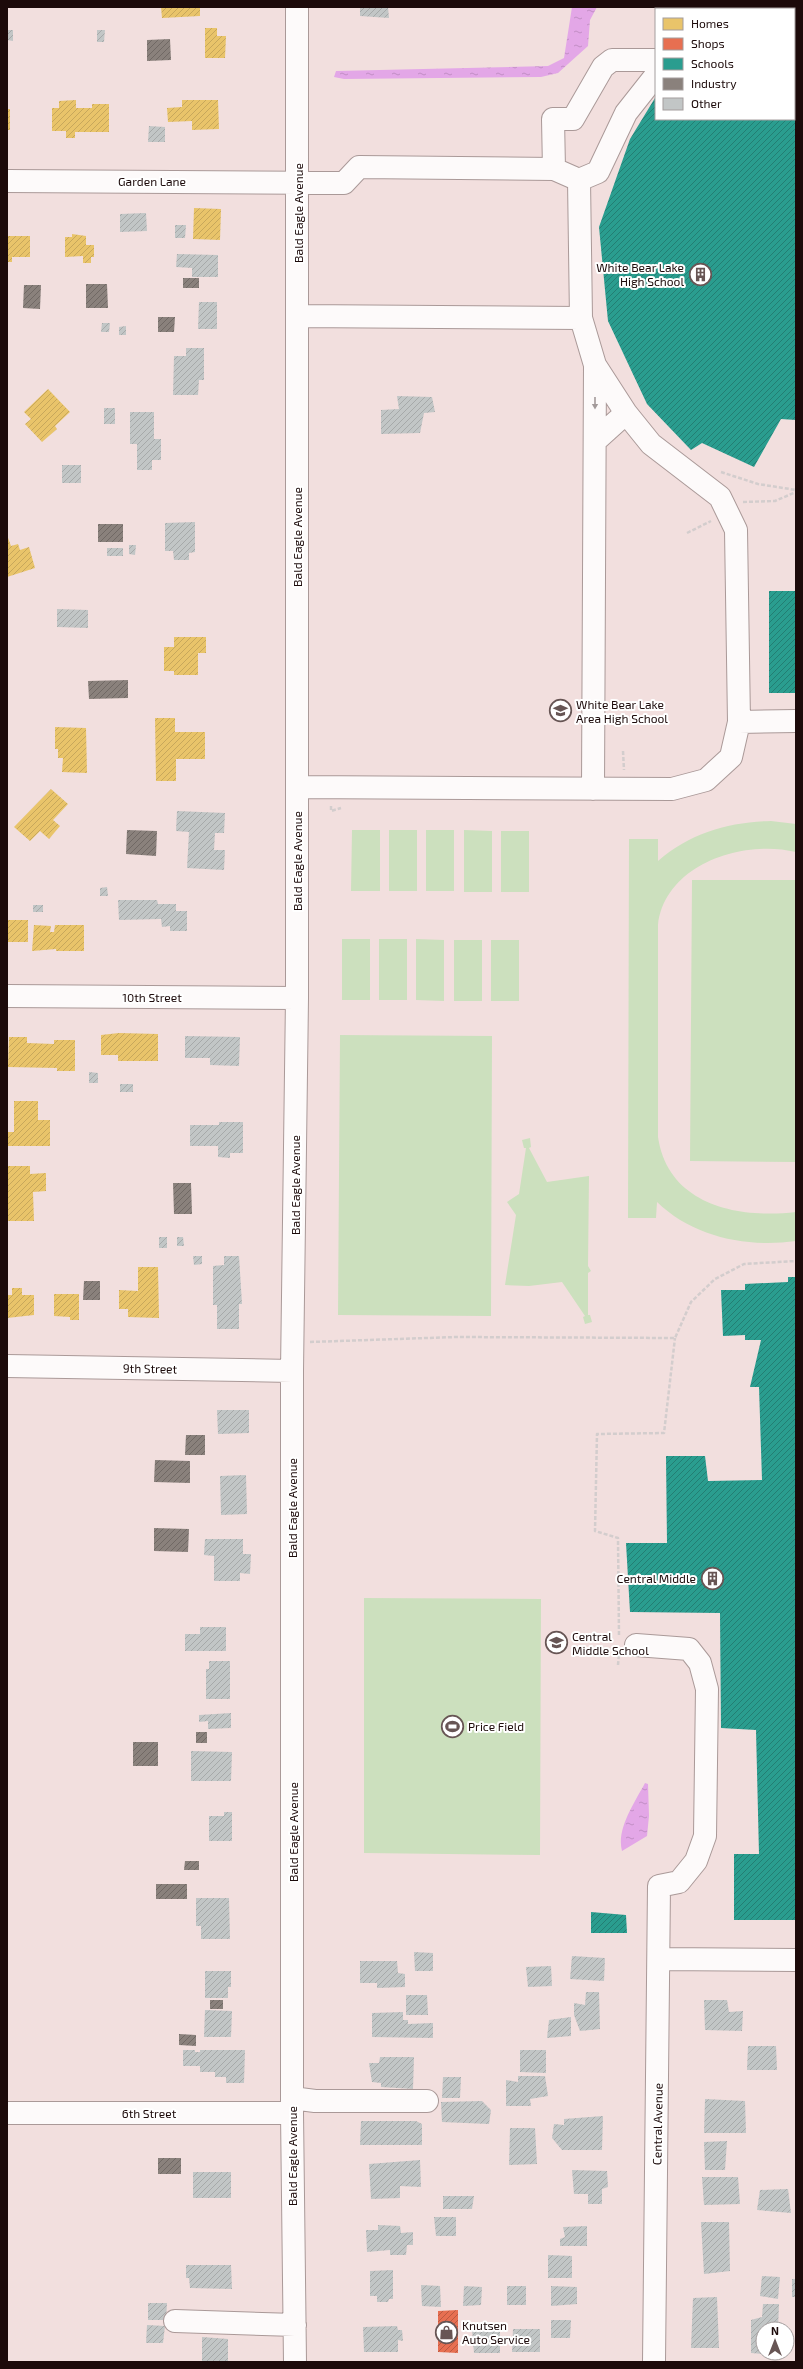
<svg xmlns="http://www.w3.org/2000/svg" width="803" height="2369" viewBox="0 0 803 2369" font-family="'Exo 2',sans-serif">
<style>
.green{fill:#cce0be}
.water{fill:url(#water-ripples)}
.homes{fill:url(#homes-hatch)}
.shops{fill:url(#shops-hatch)}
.schools{fill:url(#schools-hatch)}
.industry{fill:url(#industry-hatch)}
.building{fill:url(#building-hatch)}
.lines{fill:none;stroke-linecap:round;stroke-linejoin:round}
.minor-casing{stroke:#aa9998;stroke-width:24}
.path{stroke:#d3cdcd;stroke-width:2.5;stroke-dasharray:4 2;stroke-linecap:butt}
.minor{stroke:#fdfafa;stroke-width:22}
.oneway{fill:#a39a9a}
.labels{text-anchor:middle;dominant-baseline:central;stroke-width:4;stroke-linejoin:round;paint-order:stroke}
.street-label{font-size:12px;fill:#1c0a0a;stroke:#fff}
.poi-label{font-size:12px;fill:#1c0a0a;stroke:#fff;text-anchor:start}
</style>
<defs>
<pattern id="water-ripples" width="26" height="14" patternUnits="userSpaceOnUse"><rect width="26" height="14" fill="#e3a7e7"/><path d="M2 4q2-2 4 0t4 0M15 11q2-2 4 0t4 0" fill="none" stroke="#c28ec5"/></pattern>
<pattern id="homes-hatch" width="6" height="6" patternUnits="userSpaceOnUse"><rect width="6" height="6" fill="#e9c46a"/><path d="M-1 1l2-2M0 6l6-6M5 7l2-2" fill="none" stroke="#c7a75b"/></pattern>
<pattern id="shops-hatch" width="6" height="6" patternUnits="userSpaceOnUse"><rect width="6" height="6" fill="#e76f51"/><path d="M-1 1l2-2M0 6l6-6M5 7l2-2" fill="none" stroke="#ba5941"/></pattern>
<pattern id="schools-hatch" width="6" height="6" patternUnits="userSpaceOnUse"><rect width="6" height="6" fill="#2a9d8f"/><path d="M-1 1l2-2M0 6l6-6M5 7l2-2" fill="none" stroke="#237e73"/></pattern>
<pattern id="industry-hatch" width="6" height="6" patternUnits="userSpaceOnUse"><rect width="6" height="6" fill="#8a817c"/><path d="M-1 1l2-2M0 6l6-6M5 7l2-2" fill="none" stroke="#706864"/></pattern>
<pattern id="building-hatch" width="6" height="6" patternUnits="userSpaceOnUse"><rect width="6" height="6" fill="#c2c6c6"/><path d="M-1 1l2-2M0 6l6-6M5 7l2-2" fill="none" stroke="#a6a9a9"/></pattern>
</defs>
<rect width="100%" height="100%" fill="#f2dfde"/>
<path class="green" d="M771,821L796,824V852C743,839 665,864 658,925V1137C668,1205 738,1219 796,1212V1241C747,1248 693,1237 657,1202L656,1218H628L629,839H658V861C690,833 729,822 771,821Z
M352,830H380V891H351Z
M389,830H417V891H389Z
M426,830H454V891H426Z
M464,830L492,831V892H464Z
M501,831H529V892H501Z
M692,880H796V1162L690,1161Z
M342,939H370V1000H342Z
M379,939H407V1000H379Z
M416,939L444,940V1001L416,1000Z
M454,940H482V1001H454Z
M491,940H519V1001H491Z
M340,1035L492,1036L491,1316L338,1315Z
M530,1138L531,1147L529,1148L547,1182L589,1176L588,1266L591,1271L588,1273V1315H590L592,1322L585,1324L583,1317L585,1316L562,1282L529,1286L505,1285L516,1215L507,1202L519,1194L526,1148H524L522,1140Z
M364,1598L541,1599L540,1855L364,1853Z"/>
<path class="water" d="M572,7H597L590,20L588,46L558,73L541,77L344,79L334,77L336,71L548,66L564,58Z
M645,1783L648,1784L649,1816L647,1836L622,1851C616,1829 635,1802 645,1783Z"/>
<path class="homes" d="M161,7H200V16L162,18Z
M205,28H217V36H226L225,58H205Z
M76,100V108H92V104H109V132H75V138H66V131H52V108H59V101Z
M182,100H218L219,129L192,130V121L168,122L167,108L182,107Z
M7,109H10V130H7Z
M194,208L221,209L220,240L193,239Z
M72,234L86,236V245H94V257H91V263H83V256L65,257V237H72Z
M8,236H30V257H12V262H7Z
M48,389L70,412L55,426L57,429L42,442L25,424L31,419L24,412Z
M7,535L11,546L18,544L20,550L29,547L35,568L7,577Z
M174,637H206V653H198V675H174V671H164V647H174Z
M155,718H175V732H205V759H176V781H156Z
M55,727L86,728L87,773L62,772L63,758H58V749H55Z
M51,789L68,804L53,820L60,826L49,839L40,831L30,841L14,827Z
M7,920H28V942H7Z
M34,925L51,926L50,932H54L55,925H84V951H56V949L32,951Z
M119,1033L158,1034V1061H118V1055H101V1035Z
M9,1037H27V1043L54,1044V1040H75V1071H57V1068L8,1067Z
M14,1101H38V1120H50V1146H7V1132H14Z
M8,1166H30V1174L46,1173V1191L33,1192L34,1221H7Z
M138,1267H158L159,1318L128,1317V1309H119V1290L138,1291Z
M12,1288H22V1295H34V1315L7,1318V1295H12Z
M54,1294H79V1320H70V1317L54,1316Z"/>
<path class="shops" d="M458,2310V2353L438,2352V2311Z"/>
<path class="schools" d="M796,49V420L781,419L754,467L702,443L691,450L647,404L608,321L599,227L630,139L655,98L656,97V119H794V50Z
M769,591H796V693H769Z
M788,1277H796V1920H734V1854H759L756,1730L721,1728L720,1613L630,1612L626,1543H667L666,1456H705L708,1481L762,1480L759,1387H750L761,1340H745V1335L723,1336L721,1290H745V1284L788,1282Z
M591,1912L626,1915L627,1933H591Z"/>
<path class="industry" d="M170,39L171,60L147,61V40Z
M183,278H199V288H183Z
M86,284H107L108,308H86Z
M24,285H41L40,309L23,308Z
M158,317H175L174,332H158Z
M98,524H123V542H98Z
M128,680V698L89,699L88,681Z
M127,830L157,831L156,856L126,854Z
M173,1183H191L192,1214H174Z
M84,1281H100V1300H83Z
M186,1435H205V1455H185Z
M155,1460L190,1461V1483L154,1482Z
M154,1528L189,1529L188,1552L154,1551Z
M196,1732H207V1743H196Z
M133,1742H158V1766H133Z
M185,1861H199V1870H184Z
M156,1884H187V1899H156Z
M210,2000H223V2009H210Z
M179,2034L196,2035V2046L179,2045Z
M158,2158H181V2174H158Z"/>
<path class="building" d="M360,7H388L389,18L360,16Z
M13,30V41L7,40V30Z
M97,30H105L104,42H97Z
M149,126L165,127V142H148Z
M146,213L147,231L120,232V214Z
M175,225H186L185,238H175Z
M177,254L218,255V277H192V268L176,267Z
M199,302H217V329H198Z
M102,323H110L109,332H101Z
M126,326V335H119V327Z
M186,348H204V380H199L198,395H173L174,356H186Z
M397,396L432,397L435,412L424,413L420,433L381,434V410L399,409Z
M104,408H115V424H104Z
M130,412H154V439H161V460H152V470H137V444H130Z
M62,465H81V483H62Z
M195,522V552L189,553V560H174L173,551H165V523Z
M129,545H136L135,555L129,554Z
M107,548H123V556H107Z
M57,609L88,610V628L57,627Z
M177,811L225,813L224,833H215L214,850H225L224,870L187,868L189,832L176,831Z
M107,887L108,896H100V888Z
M118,900H157L158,904H176V911H187V931H170V926L162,927L161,919L119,920Z
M33,905H43V912H33Z
M185,1036L240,1037L239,1066L210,1065V1058H185Z
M89,1072L98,1073V1083H89Z
M120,1084H133V1092H120Z
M219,1122H243V1153H230V1158L218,1157V1146H190V1125H219Z
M159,1237H167V1248H159Z
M177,1237H183L184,1246H177Z
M193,1256H202V1264L194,1265Z
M224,1256H239L242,1304H239V1329H217V1305H213V1266L224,1265Z
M217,1410H249V1433L218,1434Z
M246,1475L247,1514L221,1515L220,1476Z
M205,1539H243V1554H251L250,1574L240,1573V1581H214V1556L204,1555Z
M200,1627H226V1651H185V1634H200Z
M209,1661H230V1699H206V1669H209Z
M231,1713V1728L208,1729V1721L199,1722V1715Z
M191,1751L232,1752L231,1781H191Z
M224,1812H232V1841H209V1816H224Z
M196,1898H229L230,1939H201V1926H196Z
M414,1952L433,1953V1971H415Z
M572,1956L605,1958L604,1981L570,1979Z
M360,1961H397L398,1973L405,1974V1987L377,1988V1983H360Z
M551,1966L552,1986L528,1987L526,1967Z
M205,1971H231V1987H228V1998H205Z
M586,1992H599L600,2029L580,2031L574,2015V2003L585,2005Z
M406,1995H427L428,2015H406Z
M704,2000H727L729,2012L743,2011L742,2031L705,2030Z
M205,2010L232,2011L231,2037H204Z
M403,2012V2020H408V2024L433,2023V2038L372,2037V2013Z
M571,2017V2036L547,2038L549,2020Z
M748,2046H776L777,2070H747Z
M183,2050H195V2052H200V2050H245L244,2083H226V2077H215V2072H200V2066H183Z
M520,2050H546V2073L520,2072Z
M380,2057H414L413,2089L381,2087V2083L372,2082L369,2063H379Z
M518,2076H545L548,2096L530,2099L531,2106H506V2080L518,2082Z
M443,2077H461L460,2098H442Z
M705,2099L745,2101L746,2133H704Z
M482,2101L491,2110L489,2124L442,2122L441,2102Z
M603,2116L602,2150H562L552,2138L554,2124L564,2125V2119Z
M361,2121H416L422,2124V2145H360Z
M510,2128H535L537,2164L509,2165Z
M727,2141L725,2170H705L704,2142Z
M420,2160L421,2187L400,2186V2198L371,2199L369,2164Z
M572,2170L607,2171L608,2187L602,2189V2204H588V2194H574Z
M193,2172H231V2198H193Z
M702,2177H738L740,2204L704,2205Z
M788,2189L791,2213L757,2210L760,2190Z
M443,2196H474L472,2209H443Z
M434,2217H456V2236H436Z
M701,2222H729L730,2271L704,2274Z
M378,2225L400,2226L401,2233L413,2232V2245H407L406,2255H390V2250L367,2252L366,2230H378Z
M587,2226V2246H560V2239L565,2237L563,2227Z
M548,2255L572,2256V2278H548Z
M186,2265H231L232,2289L190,2288L189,2278H186Z
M393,2270V2299H389L388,2302H377V2296H370V2271Z
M762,2276L780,2277L778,2299L760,2296Z
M792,2279H796V2297H792Z
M421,2285L440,2286L441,2307L422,2306Z
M464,2286L482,2287L481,2305L463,2306Z
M507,2286H526V2305H507Z
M551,2286L577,2287V2304L551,2306Z
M717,2297L719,2348H691L693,2298Z
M148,2303H167L166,2320H148Z
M763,2304H779L778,2329H763V2354L751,2353V2320L762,2317Z
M551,2320H571L570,2338H551Z
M147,2325L165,2326L163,2343H146Z
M397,2326L398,2330H402L403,2341L398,2340V2352H364L363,2327Z
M500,2329V2353H474L472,2330Z
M513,2329H540V2352H512Z
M202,2337L228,2339V2362H202Z"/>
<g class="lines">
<defs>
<path id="minor" d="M794,39H796
M579,180L598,172L626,113L656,75
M7,181L344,183L359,167L554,169
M298,316L581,318
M595,441L626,413
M739,722L796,721
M297,787L672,789L706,780L731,757L739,722L736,530L720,497L651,444L626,413L595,365L581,318L579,180L554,169L553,119H573L603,67L612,60H656
M593,789L595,365
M7,996L297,998
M7,1366L292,1371
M636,1645L689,1649L700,1663L707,1689L705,1836L696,1861L679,1882L659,1886L654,2362
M659,1959L796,1960
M292,2098L315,2101H427
M7,2113H292
M175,2321L295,2325
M295,2362L292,2113V1371L297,998V7"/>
</defs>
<use href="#minor" class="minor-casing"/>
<path class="path" d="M755,9L761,7
M721,472L758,484L796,490
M743,502L775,501L796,492
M687,533L711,521
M623,751L624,770
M331,806V811L341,808
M310,1342L456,1337L675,1338L691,1302L715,1279L744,1264L796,1261
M619,1635L618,1538L595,1531L597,1434L664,1433L675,1338
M618,1665L619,1654"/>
<use href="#minor" class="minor"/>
</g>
<defs><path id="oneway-solid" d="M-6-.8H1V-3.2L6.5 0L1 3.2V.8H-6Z"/></defs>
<use class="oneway" href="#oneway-solid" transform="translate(595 403) rotate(90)"/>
<defs>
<symbol id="building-ring" viewBox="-11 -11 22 22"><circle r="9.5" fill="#fff" stroke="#675554" stroke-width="1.5"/><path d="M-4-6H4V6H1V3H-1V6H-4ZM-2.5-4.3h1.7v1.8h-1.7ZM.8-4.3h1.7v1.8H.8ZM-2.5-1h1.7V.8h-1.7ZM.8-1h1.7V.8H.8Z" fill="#675554"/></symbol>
<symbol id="school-ring" viewBox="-11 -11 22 22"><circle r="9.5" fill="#fff" stroke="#675554" stroke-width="1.5"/><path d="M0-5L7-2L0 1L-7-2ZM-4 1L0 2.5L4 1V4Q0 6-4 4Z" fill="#675554"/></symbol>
<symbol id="stadium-ring" viewBox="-11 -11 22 22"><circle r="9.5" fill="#fff" stroke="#675554" stroke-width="1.5"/><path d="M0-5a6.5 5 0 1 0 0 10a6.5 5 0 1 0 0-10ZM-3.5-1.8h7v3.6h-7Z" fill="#675554"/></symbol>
<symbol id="shop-ring" viewBox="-11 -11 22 22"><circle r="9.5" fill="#fff" stroke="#675554" stroke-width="1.5"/><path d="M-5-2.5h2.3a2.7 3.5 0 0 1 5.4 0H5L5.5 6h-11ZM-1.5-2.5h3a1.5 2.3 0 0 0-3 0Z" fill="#675554"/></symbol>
</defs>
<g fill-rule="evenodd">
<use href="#building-ring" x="688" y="262" width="25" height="25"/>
<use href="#school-ring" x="548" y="698" width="25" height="25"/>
<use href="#building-ring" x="700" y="1566" width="25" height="25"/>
<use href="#school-ring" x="544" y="1630" width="25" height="25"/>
<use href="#stadium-ring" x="440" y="1714" width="25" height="25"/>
<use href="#shop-ring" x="434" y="2320" width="25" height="25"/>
</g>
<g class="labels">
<g class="street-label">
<text x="152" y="181">Garden Lane</text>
<text transform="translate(298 213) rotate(-90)">Bald Eagle Avenue</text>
<text transform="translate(297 537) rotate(-90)">Bald Eagle Avenue</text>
<text transform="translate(297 861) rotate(-90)">Bald Eagle Avenue</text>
<text x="152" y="997">10th Street</text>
<text transform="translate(295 1185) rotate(-90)">Bald Eagle Avenue</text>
<text transform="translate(150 1368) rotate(1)">9th Street</text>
<text transform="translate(292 1508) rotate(-90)">Bald Eagle Avenue</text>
<text transform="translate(293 1832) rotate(-90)">Bald Eagle Avenue</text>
<text x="149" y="2113">6th Street</text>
<text transform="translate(657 2124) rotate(-89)">Central Avenue</text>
<text transform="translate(292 2156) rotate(-90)">Bald Eagle Avenue</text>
</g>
<g class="poi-label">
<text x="684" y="267" text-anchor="end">White Bear Lake<tspan x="684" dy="14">High School</tspan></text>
<text x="576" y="704">White Bear Lake<tspan x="576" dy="14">Area High School</tspan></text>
<text x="696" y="1578" text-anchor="end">Central Middle</text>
<text x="572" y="1636">Central<tspan x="572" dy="14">Middle School</tspan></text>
<text x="468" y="1726">Price Field</text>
<text x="462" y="2325">Knutsen<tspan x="462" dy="14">Auto Service</tspan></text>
</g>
</g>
<rect width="803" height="2369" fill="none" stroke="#1c0a0a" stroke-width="16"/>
<rect x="655" y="8" width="140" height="112" fill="#ffffff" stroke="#a49d9d"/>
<rect x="663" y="18" width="20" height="12" fill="#e9c46a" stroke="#a49d9d"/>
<text x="691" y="28" font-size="12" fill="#1c0a0a">Homes</text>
<rect x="663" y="38" width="20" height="12" fill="#e76f51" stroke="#a49d9d"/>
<text x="691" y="48" font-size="12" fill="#1c0a0a">Shops</text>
<rect x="663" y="58" width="20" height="12" fill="#2a9d8f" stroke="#a49d9d"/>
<text x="691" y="68" font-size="12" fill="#1c0a0a">Schools</text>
<rect x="663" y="78" width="20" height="12" fill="#8a817c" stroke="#a49d9d"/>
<text x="691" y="88" font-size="12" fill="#1c0a0a">Industry</text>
<rect x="663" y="98" width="20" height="12" fill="#c2c6c6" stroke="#a49d9d"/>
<text x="691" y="108" font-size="12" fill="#1c0a0a">Other</text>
<g transform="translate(775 2341)"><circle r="19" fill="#ffffff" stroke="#a49d9d"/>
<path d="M0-3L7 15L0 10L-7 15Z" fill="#675554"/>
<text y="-6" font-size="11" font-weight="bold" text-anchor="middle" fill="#1c0a0a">N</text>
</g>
</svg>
